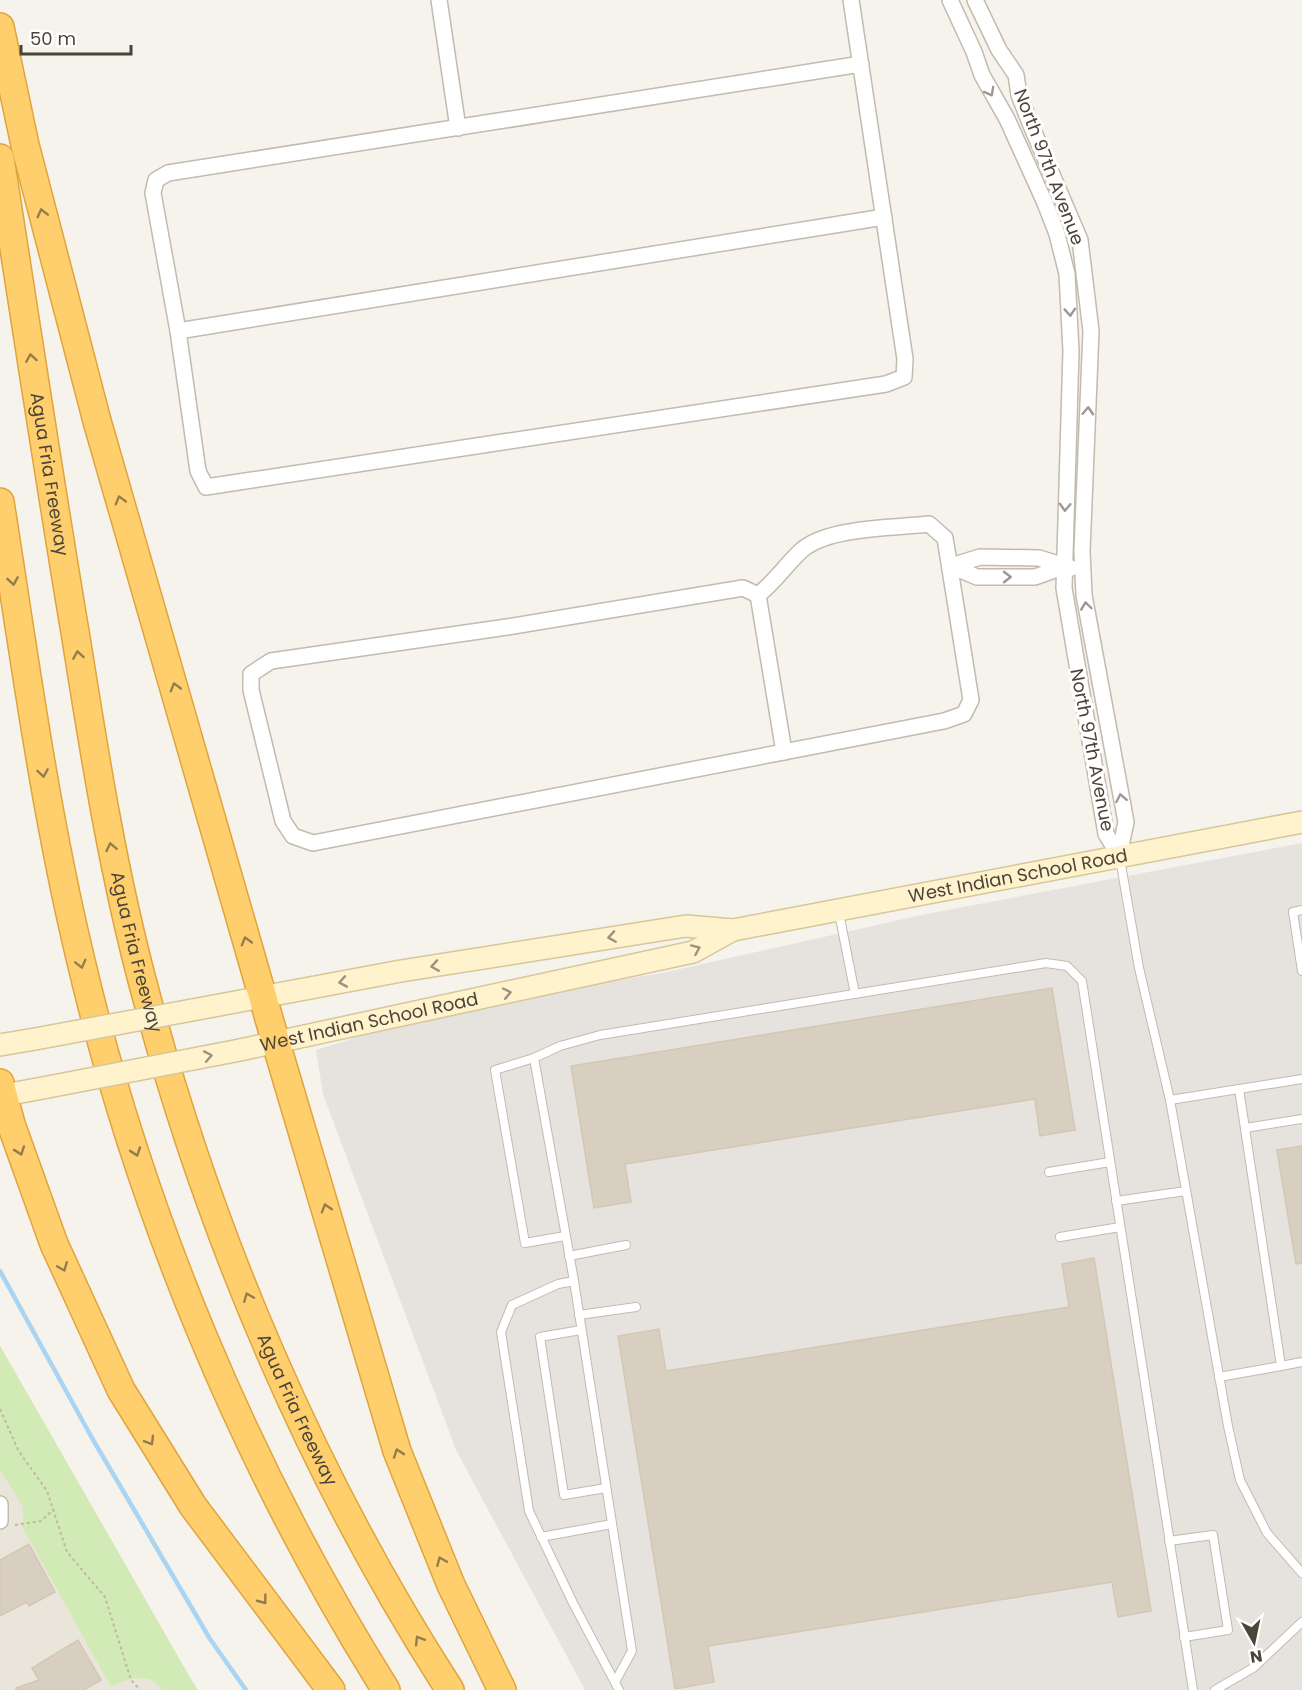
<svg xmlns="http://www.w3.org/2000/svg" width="1302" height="1690" font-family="Poppins,sans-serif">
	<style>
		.residential { fill: #eae5da }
		.industrial { fill: #e6e2dd }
		.green { fill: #d2eab5 }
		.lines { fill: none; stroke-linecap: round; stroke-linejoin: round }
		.stream { stroke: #a9d4f2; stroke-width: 4.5 }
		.building { fill: #d8cfc1; stroke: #d3c7b4; stroke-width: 1.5 }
		.lane-casing { stroke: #c2bbae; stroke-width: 10 }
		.street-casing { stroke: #c2bbae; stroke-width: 18 }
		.secondary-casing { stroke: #d6c79b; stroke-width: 24 }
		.highway-casing { stroke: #e0a43c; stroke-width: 30 }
		.path { stroke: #c4b79f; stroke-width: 2; stroke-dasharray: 3 3; stroke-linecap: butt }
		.lane { stroke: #fff; stroke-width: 8 }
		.street { stroke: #fff; stroke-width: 15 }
		.secondary { stroke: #fff3cd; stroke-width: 21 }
		.highway { stroke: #ffcf6e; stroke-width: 27 }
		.secondary-bridge-casing { stroke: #d6c79b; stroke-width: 24; stroke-linecap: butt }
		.secondary-bridge { stroke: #fff3cd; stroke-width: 21 }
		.oneway { stroke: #9c9892 }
		.oneway2 { stroke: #937c4e }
		.oneway3 { stroke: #9c937c }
		.labels { text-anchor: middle; stroke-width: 6; stroke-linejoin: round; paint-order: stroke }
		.street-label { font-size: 18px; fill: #4b4439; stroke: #fff }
	</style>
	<rect width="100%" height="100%" fill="#f6f3ec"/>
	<path class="residential" d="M0 1346 192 1681 198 1690H0Z"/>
	<path class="industrial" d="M1302 843V1690H585L456 1450 323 1094 316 1050 406 1022 532 995 662 973 926 914Z"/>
	<path class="green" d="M0 1346 192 1681 198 1690H162C150 1671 127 1678 111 1687L23 1528V1507L0 1470Z"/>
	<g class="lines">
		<path class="stream" d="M0 1271 92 1438 210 1639 246 1690"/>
	</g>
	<g class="building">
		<path d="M1052 988 1075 1130 1040 1136 1035 1099 625 1164 631 1202 594 1208 571 1066Z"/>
		<path d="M1302 1146V1263L1296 1264 1277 1150Z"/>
		<path d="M1094 1258 1151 1611 1118 1617 1112 1582 708 1646 714 1682 675 1689 618 1336 659 1329 666 1371 1069 1307 1062 1264Z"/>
		<path d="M29 1544 55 1592 29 1606 27 1602 0 1616V1560Z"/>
		<path d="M78 1640 101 1680 84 1690H16V1688L39 1680 32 1668Z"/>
	</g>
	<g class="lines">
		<g class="lane-casing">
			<g id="lane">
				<path d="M1120 859 1139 968 1170 1100 1228 1426 1240 1480 1267 1533 1302 1573"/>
				<path d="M1302 910 1293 912 1302 971"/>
				<path d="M839 913 855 994"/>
				<path d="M534 1058 560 1046 600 1035 1046 963 1067 966 1082 981 1193 1690"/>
				<path d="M1170 1100 1302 1079"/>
				<path d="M1245 1128 1302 1119"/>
				<path d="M1049 1172 1110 1162"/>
				<path d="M1116 1201 1186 1191"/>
				<path d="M565 1236 525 1243 495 1070 534 1058 574 1281"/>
				<path d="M1060 1237 1120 1227"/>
				<path d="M569 1256 626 1245"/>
				<path d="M579 1315 636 1307"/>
				<path d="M581 1330 540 1337 564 1495 606 1488"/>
				<path d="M1281 1366 1302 1362"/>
				<path d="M1219 1377 1281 1366 1239 1089"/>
				<path d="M541 1537 612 1524"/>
				<path d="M1169 1541 1213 1535 1228 1630 1184 1637"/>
				<path d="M615 1682 632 1651 574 1281 558 1284 512 1305 501 1332 529 1511 573 1603 619 1690"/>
				<path d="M1215 1690 1253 1668 1302 1622"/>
			</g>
		</g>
		<g class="street-casing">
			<g id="street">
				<path d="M439 0 458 128"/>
				<path d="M851 0 905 359 904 377 886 384 206 487 198 471 178 331 153 193 156 180 168 173 861 64"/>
				<path d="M950 0 974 52 982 75 1007 119 1045 203 1057 234 1067 274 1071 351 1064 588 1106 834 1119 855"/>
				<path d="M975 0 999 50 1016 75 1019 95 1030 123 1080 240 1091 331 1082 551 1084 595 1126 822 1119 855"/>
				<path d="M178 331 884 217"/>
				<path d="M929 524 945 538 971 700 964 714 944 721 313 843 293 836 283 821 251 690V674L271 661 507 627 743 588 758 595C776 581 787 563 803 549 830 527 894 528 929 524Z"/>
				<path d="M951 566 980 557 1039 558 1071 568"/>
				<path d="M951 566 977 577H1035L1063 567"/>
				<path d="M758 595 784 752"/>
				<path d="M0 1504V1521"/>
			</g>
		</g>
		<g class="secondary-casing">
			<g id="secondary">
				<path id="s1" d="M214 1006 401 971 686 926 733 930 1302 822"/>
				<path d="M0 1045 35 1039"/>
				<path id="s2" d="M240 1050 693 952 733 930"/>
				<path d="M0 1096 48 1087"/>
			</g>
		</g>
		<g class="highway-casing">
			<g id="highway">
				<path d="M0 27 25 145 97 421 276 1043 397 1451 451 1585 502 1690"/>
				<path id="s3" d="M0 158C25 318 49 478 76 638 95 758 114 878 146 995 211 1239 313 1478 450 1690"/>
				<path d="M0 502C24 654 44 807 80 957 140 1214 246 1467 386 1690"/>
				<path d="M0 1083 11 1124 54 1244 121 1390 193 1506 331 1690"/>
			</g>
		</g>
		<g class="path">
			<path d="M0 1409 18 1450 47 1491 67 1552 105 1597 131 1680 140 1690"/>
			<path d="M15 1525 41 1521 54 1509"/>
		</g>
		<use href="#lane" class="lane"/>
		<use href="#street" class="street"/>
		<use href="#secondary" class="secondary"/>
		<use href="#highway" class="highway"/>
		<g class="secondary-bridge-casing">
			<g id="secondary-bridge">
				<path d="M35 1039 214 1006"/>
				<path d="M48 1087 240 1050"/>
			</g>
		</g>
		<use href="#secondary-bridge" class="secondary-bridge"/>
	</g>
	<defs><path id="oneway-chevron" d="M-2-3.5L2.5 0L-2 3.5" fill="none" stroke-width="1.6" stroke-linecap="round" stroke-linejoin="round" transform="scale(1.5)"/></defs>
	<g class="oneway">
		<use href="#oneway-chevron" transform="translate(990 92) rotate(61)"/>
		<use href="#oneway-chevron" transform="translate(1070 312) rotate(86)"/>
		<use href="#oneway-chevron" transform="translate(1088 411) rotate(-87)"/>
		<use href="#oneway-chevron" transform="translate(1065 507) rotate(92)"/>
		<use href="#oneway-chevron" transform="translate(1007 577)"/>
		<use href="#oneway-chevron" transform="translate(1086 606) rotate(-98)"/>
		<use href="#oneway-chevron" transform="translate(1121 798) rotate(-101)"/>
	</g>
	<g class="oneway2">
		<use href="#oneway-chevron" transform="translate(42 213) rotate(-104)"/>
		<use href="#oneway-chevron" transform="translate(31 358) rotate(-99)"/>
		<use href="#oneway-chevron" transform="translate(120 500) rotate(-106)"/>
		<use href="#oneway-chevron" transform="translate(13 581) rotate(81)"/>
		<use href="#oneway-chevron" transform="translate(78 655) rotate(-99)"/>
		<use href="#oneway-chevron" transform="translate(175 687) rotate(-106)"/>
		<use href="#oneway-chevron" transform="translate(43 773) rotate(81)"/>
		<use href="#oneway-chevron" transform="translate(111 847) rotate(-102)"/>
		<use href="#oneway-chevron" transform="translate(246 941) rotate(-106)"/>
		<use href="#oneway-chevron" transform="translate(81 964) rotate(76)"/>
		<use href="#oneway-chevron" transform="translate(20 1151) rotate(71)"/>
		<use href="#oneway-chevron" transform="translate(136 1152) rotate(71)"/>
		<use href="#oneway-chevron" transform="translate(326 1208) rotate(-107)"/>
		<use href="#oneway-chevron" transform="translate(63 1267) rotate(68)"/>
		<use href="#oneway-chevron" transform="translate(248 1297) rotate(-112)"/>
		<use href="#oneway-chevron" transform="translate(150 1441) rotate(59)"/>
		<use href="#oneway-chevron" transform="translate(398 1453) rotate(-109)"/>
		<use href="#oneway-chevron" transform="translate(441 1561) rotate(-113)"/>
		<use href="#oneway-chevron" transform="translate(263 1600) rotate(53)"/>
		<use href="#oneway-chevron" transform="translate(419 1640) rotate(-121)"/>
	</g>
	<g class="oneway3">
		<use href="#oneway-chevron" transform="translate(612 937) rotate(171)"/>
		<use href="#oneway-chevron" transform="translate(696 949) rotate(-24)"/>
		<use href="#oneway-chevron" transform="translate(435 966) rotate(171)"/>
		<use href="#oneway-chevron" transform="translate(343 982) rotate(170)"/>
		<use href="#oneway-chevron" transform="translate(507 993) rotate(-12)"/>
		<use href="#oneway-chevron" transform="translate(208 1056) rotate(-11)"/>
	</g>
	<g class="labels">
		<g class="street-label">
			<text transform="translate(1049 167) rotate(69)" y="6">North 97th Avenue</text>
			<text dy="6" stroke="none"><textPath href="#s3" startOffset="320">Agua Fria Freeway</textPath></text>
			<text transform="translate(1092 750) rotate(79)" y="6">North 97th Avenue</text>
			<text dy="6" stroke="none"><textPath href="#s1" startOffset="816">West Indian School Road</textPath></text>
			<text dy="6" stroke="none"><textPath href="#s3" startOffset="806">Agua Fria Freeway</textPath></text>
			<text dy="6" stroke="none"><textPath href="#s2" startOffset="132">West Indian School Road</textPath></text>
			<text dy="6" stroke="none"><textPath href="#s3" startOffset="1292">Agua Fria Freeway</textPath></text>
		</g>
	</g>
	<g transform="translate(1254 1642) rotate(171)" stroke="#ffffff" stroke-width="4.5" paint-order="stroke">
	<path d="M0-4.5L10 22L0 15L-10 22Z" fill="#4b4439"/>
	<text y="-9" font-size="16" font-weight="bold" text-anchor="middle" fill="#4b4439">N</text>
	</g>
	<path d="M21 45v9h110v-9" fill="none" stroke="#4b4439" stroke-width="3"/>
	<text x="30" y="45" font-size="18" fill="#4b4439" stroke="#ffffff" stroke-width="4.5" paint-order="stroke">50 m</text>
</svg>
